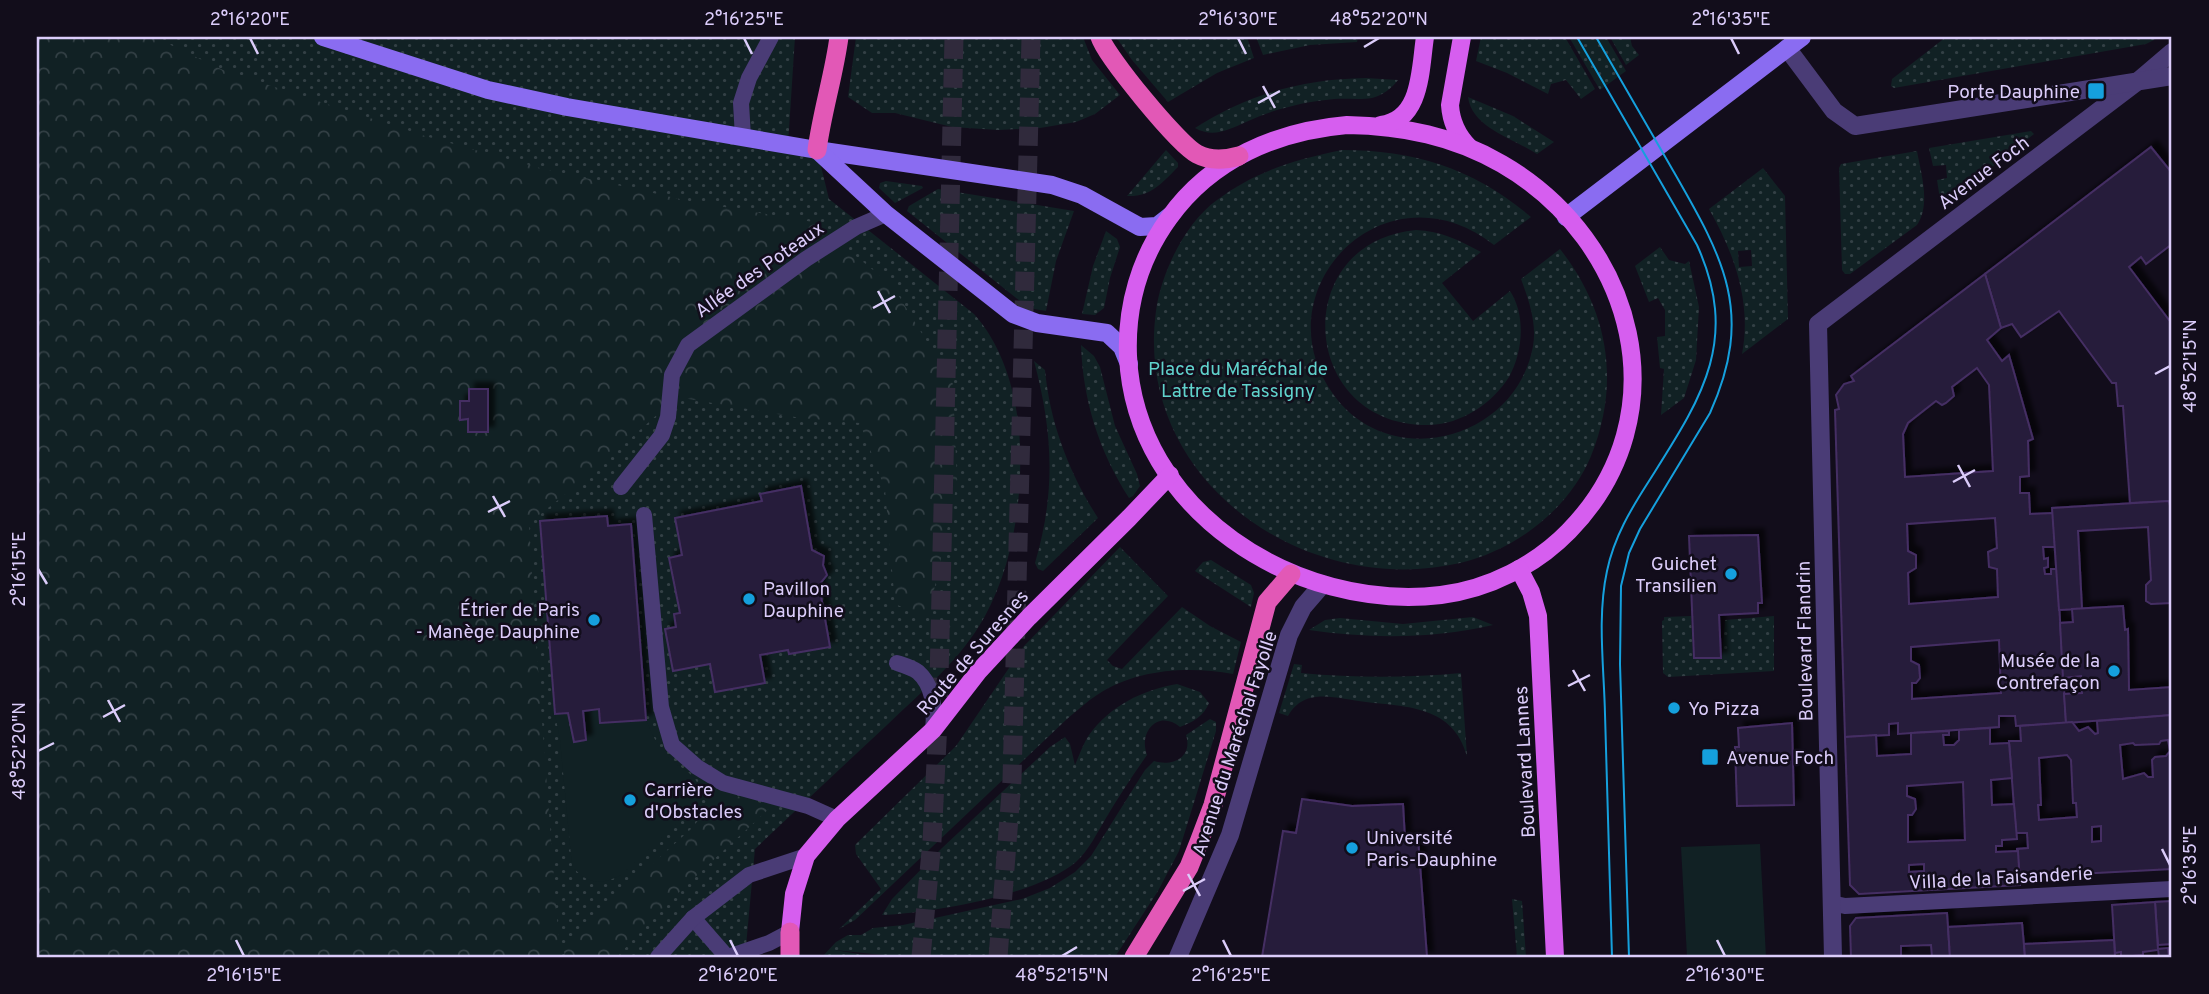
<svg xmlns="http://www.w3.org/2000/svg" width="2209" height="994" font-family="Overpass,sans-serif">
	<style>
		.grass { fill: url(#grass-dots); fill-rule: evenodd }
		.forest { fill: url(#forest-crowns) }
		.pitch { fill: #112124 }
		.building { fill: #281b3a; stroke: #442f64; stroke-width: 2; fill-rule: evenodd; filter: url(#shadow) }
		.lines { fill: none; stroke-linecap: round; stroke-linejoin: round }
		.trunk-tunnel { stroke: #302a3c; stroke-width: 19; stroke-dasharray: 19 10; stroke-linecap: butt }
		.service { stroke: #4a3c76; stroke-width: 16 }
		.minor { stroke: #4a3c76; stroke-width: 18 }
		.tertiary { stroke: #4a3c76; stroke-width: 18 }
		.secondary { stroke: #8a6cf1; stroke-width: 18 }
		.primary { stroke: #d65eef; stroke-width: 18 }
		.trunk { stroke: #e258b6; stroke-width: 19 }
		.tram { stroke: #15a0dd; stroke-width: 2 }
		.ticks { fill: none; stroke: #dbccfa; stroke-width: 2.5 }
		.poi-dot { fill: #15a0dd; stroke: #120d1b; stroke-width: 2.5 }
		.labels { text-anchor: middle; stroke-width: 5; stroke-linejoin: round; paint-order: stroke }
		.poi-label { font-size: 19px; fill: #dbccfa; stroke: #120d1b; text-anchor: start }
		.street-label { font-size: 19px; fill: #dbccfa; stroke: #120d1b }
		.park-label { font-size: 19px; fill: #60d2cc; stroke: #120d1b }
		.neatline { fill: none; stroke: #dbccfa; stroke-width: 2.5 }
		.ticks-label { font-size: 18px; text-anchor: middle; fill: #dbccfa }
	</style>
	<defs>
		<pattern id="grass-dots" width="8" height="8" patternUnits="userSpaceOnUse" patternTransform="scale(1.75)"><rect width="8" height="8" fill="#112124"/><path d="M2 2h.1M6 6h.1" fill="none" stroke="#334045" stroke-width="1.8" stroke-linecap="round"/></pattern>
		<pattern id="forest-crowns" width="20" height="18" patternUnits="userSpaceOnUse" patternTransform="scale(1.75)"><rect width="20" height="18" fill="#112124"/><path d="M2 6a3 3 0 1 1 6 0M12 15a3 3 0 1 1 6 0" fill="none" stroke="#334045"/></pattern>
		<filter id="shadow"><feDropShadow dx="6" dy="-6" stdDeviation="2" flood-color="#0009"/></filter>
	</defs>
	<rect width="100%" height="100%" fill="#120d1b"/>
	<g class="grass">
		<path d="M37 37H795L788 145 817 150 829 199 974 314C1005 348 1019 402 1020 447 1022 503 1012 567 985 616 961 660 921 692 886 726 842 767 798 808 755 849L745 957H37Z"/>
		<path d="M856 37H1083L1092 60 1120 95 1095 114 1076 122 1040 128 998 130 952 127 895 113H872L848 97Z"/>
		<path d="M1116 37H1247L1254 58 1217 73 1168 102 1132 60Z"/>
		<path d="M1256 37H1358L1357 42 1310 45 1263 55Z"/>
		<path d="M1481 37H1565L1595 89 1581 99 1566 80 1551 84 1548 94 1507 73 1476 61Z"/>
		<path d="M1569 37H1606L1626 71 1600 90Z"/>
		<path d="M1610 37H1630L1632 46 1639 55 1626 65Z"/>
		<path d="M1946 37H2160L2146 44 1894 88 1891 86 1892 79Z"/>
		<path d="M1366 78 1398 80C1391 89 1383 95 1372 98 1360 100 1346 98 1334 99 1303 102 1274 109 1246 122 1228 130 1213 138 1195 128 1248 94 1303 79 1366 78Z"/>
		<path d="M1468 97 1513 116 1554 142 1537 154C1513 138 1472 128 1468 97Z"/>
		<path d="M2031 131 2034 134 1959 193 1946 199H1940L1937 180 1947 178 1946 165 1933 166 1929 148Z"/>
		<path d="M1166 150 1178 163V167C1162 183 1151 197 1127 196Z"/>
		<path d="M1342 150C1415 150 1475 169 1531 217L1494 245C1385 160 1259 290 1333 394 1389 473 1516 441 1533 346 1537 323 1529 301 1521 279L1560 249C1608 310 1621 382 1591 456 1569 509 1516 550 1460 563 1305 599 1133 480 1156 311 1161 273 1185 223 1217 200 1256 171 1294 160 1342 150Z"/>
		<path d="M1917 151C1921 174 1931 204 1917 225L1850 274H1845L1842 270 1839 168 1841 164Z"/>
		<path d="M1763 168 1785 196 1788 319 1742 354C1752 302 1734 253 1709 209ZM1751 250 1752 266 1739 267 1738 251Z"/>
		<path d="M886 181 922 186 923 188 895 203 879 188 880 183Z"/>
		<path d="M938 189 1074 211 1056 261 1046 311 1034 309 1020 301 907 211 909 206Z"/>
		<path d="M1416 230C1441 231 1459 240 1481 252L1442 283 1473 321 1510 291C1526 315 1523 352 1509 377 1492 404 1461 424 1430 425 1299 428 1287 242 1416 230Z"/>
		<path d="M1106 231 1117 239 1120 247 1110 278 1104 308 1095 315 1082 314 1093 266Z"/>
		<path d="M1660 247 1669 260 1685 264 1689 261 1699 307 1696 360 1684 398 1661 415 1664 369 1660 368 1657 337 1665 336V310L1658 298 1649 302 1635 266Z"/>
		<path d="M1081 345 1094 356 1100 367 1115 426 1137 474 1140 486 1133 496 1129 498C1099 451 1083 401 1081 345Z"/>
		<path d="M1034 361 1045 370C1050 423 1069 473 1098 518L1043 571 1038 569 1035 563C1056 492 1053 432 1034 361Z"/>
		<path d="M1120 547 1168 596 1107 660 1113 666 1122 669 1182 607 1210 626 1241 642 1233 674C1188 666 1136 669 1097 695 1086 702 1077 711 1067 719L855 920 839 929 881 889 856 854 855 845 956 746 1024 646Z"/>
		<path d="M1211 560 1251 585 1254 593 1251 607 1195 571 1203 562Z"/>
		<path d="M1691 616 1693 659H1722L1725 620 1774 616V671L1668 677 1663 673 1662 621 1664 620V617Z"/>
		<path d="M1473 617 1493 625C1432 639 1371 639 1309 630L1325 620 1340 618 1403 624Z"/>
		<path d="M1294 664 1302 665 1301 673C1355 678 1407 678 1461 673L1467 756C1453 706 1408 707 1366 702 1337 699 1305 686 1288 716L1279 713Z"/>
		<path d="M1177 684 1200 692 1209 703C1204 716 1193 722 1180 727 1159 709 1138 731 1147 755 1133 775 1119 796 1106 818 1097 833 1089 850 1076 862 1037 895 933 913 882 915L892 899 942 848 1050 747 1065 737 1070 744 1075 765C1079 756 1083 744 1089 735 1110 706 1142 690 1177 684Z"/>
		<path d="M1210 719 1216 722V731L1179 851 1158 891 1115 957H903L834 950 879 957H822L836 942 848 935H861L873 928 903 925 1022 899 1050 888 1075 872 1091 856 1145 770 1154 761C1173 767 1193 757 1186 735Z"/>
		<path d="M1512 899 1522 901 1526 957H1517Z"/>
	</g>
	<g class="forest">
		<path d="M37 37H154L223 70 425 136 540 168 689 201 813 222 892 285 953 384 957 484 928 618 895 604 885 489 860 423 801 418 677 397 586 478 529 523 535 629 560 957H37Z"/>
		<path d="M722 792 772 806C719 855 664 903 617 957H565L564 951 586 924 691 829Z"/>
	</g>
	<g class="pitch">
		<path d="M599 709 600 722 646 720C652 734 658 748 669 758 680 768 696 774 700 789L689 812 621 875C600 886 587 884 572 866L560 740 555 714 568 713 569 728 574 742 583 711Z"/>
		<path d="M1760 844 1766 957H1687L1681 847Z"/>
	</g>
	<g class="building">
		<path d="M2151 147 2172 173V228L2170 230 2172 233V244L2146 264 2141 257 2129 267 2172 324V501L2130 503 2123 406H2118L2116 383H2112L2059 311 2021 337 2012 324 2001 328 1985 274Z"/>
		<path d="M1985 274 2001 328 1987 340 2002 361 2009 355 2033 439 2028 441 2029 476 2020 477V493H2029L2030 514 2053 513 2055 547H2043L2044 559 2048 558V567L2044 568 2045 574H2051V569H2057L2066 723 2016 726 2015 716H1999V727L1898 734V723L1889 724V735L1845 737 1835 410 1839 409 1836 395 1844 384 1854 381 1851 376ZM1977 368 1989 385 1993 471 1905 477 1903 434 1908 423 1936 401 1942 405 1946 403 1954 396 1952 387ZM1995 518 1997 548 1988 552 1989 567 1997 569 1998 597 1909 604 1908 573 1916 568V555L1908 551 1907 524ZM1999 640 2001 693 1912 699V683H1916L1920 678 1919 665 1911 661V647Z"/>
		<path d="M469 389H488V432H468V419L460 420V401H469Z"/>
		<path d="M801 486 812 550 824 556 823 565 827 575 819 585 830 647 789 654 788 650 760 655 765 683 715 692 710 664 673 671 665 629 676 627 674 614 680 613 669 558 682 555 675 518 762 501 760 494Z"/>
		<path d="M2169 501 2172 515V603L2151 604 2146 601V585L2151 580 2148 527 2078 531 2082 609 2059 610 2052 508Z"/>
		<path d="M607 516 608 526 631 524 646 720 600 723 599 709 583 711 586 740 574 742 568 713 555 714 540 521Z"/>
		<path d="M1758 535 1762 603H1758V613L1719 615 1721 658H1694L1689 536Z"/>
		<path d="M2123 606 2125 630 2128 629 2129 690 2172 687V715L2066 723 2064 694 2082 693 2081 676 2063 678 2060 623 2073 622 2072 609Z"/>
		<path d="M2172 715V869L2020 877 2017 849 2028 848 2027 833H2016L2009 741H2021L2020 726 2072 722 2079 731 2088 727 2095 734 2098 733 2097 721ZM2168 740 2170 751 2166 756 2155 757 2152 760 2153 777H2148L2144 773 2123 779 2120 745 2133 743 2135 745 2159 744 2161 741ZM2067 755 2071 760 2073 803H2076L2077 817 2039 820 2038 805H2041L2039 758ZM2101 826V841L2092 842V827Z"/>
		<path d="M1792 723 1794 805 1737 806 1735 747H1739L1738 728Z"/>
		<path d="M1990 728V744L2009 743 2012 778 1991 780 1992 805 2014 804 2017 839 2002 840V846H1996V852L2018 851 2020 885 1859 894 1850 885 1845 737 1876 735 1877 756 1911 754V733L1949 731V735H1943L1944 745H1954L1959 740V730ZM1963 782 1965 840 1908 842V815H1912L1916 809 1915 799 1907 796V786ZM1924 864V871L1909 872V865Z"/>
		<path d="M1302 799 1352 806 1403 804 1405 839 1418 838 1427 957H1262L1283 831 1296 833Z"/>
		<path d="M2172 901V944L2158 945 2155 902Z"/>
		<path d="M2155 902 2158 950 2143 952V955L2121 957V952L2115 953 2112 905Z"/>
		<path d="M1947 913 1950 957H1932L1931 945 1901 946V957H1851L1850 926 1856 918Z"/>
		<path d="M2022 923 2025 957H1950L1948 927Z"/>
		<path d="M2114 940 2115 957H2025L2024 944Z"/>
		<path d="M2168 948 2169 957H2159L2158 949Z"/>
	</g>
	<g class="lines">
		<g class="trunk-tunnel">
			<path d="M921 957 932 841 938 722 954 37"/>
			<path d="M998 957 1012 780 1031 37"/>
		</g>
		<g class="service">
			<path d="M743 137 741 103 749 78 771 37"/>
			<path d="M621 487 662 435 668 417 672 375 688 345 806 259 856 227 886 214"/>
			<path d="M644 515 661 707 672 745 697 767 723 783 808 806 837 819"/>
			<path d="M897 663C903 665 913 668 918 672 934 686 935 711 933 730"/>
			<path d="M1831 903 1845 906 2172 889"/>
			<path d="M693 918 727 957"/>
			<path d="M658 957 693 918 749 875 806 856"/>
			<path d="M728 957 769 943 790 932"/>
		</g>
		<g class="minor">
			<path d="M1178 957 1230 835 1289 635 1303 607 1322 585"/>
			<path d="M1833 957 1818 324 2138 81 2172 52"/>
		</g>
		<path class="tertiary" d="M1787 48 1834 111 1855 126 2172 76"/>
		<g class="secondary">
			<path d="M323 37 488 90 567 107 817 150 1052 185 1082 195 1140 227 1157 226 1171 215"/>
			<path d="M817 150 886 214 1013 314 1037 323 1107 333 1122 347 1129 364"/>
			<path d="M1566 217 1802 37"/>
		</g>
		<g class="primary">
			<path d="M1462 37 1450 105C1451 121 1457 135 1469 147"/>
			<path d="M1347 125C1403 126 1454 136 1502 164 1635 241 1682 415 1569 531 1536 565 1489 589 1441 595 1296 612 1135 511 1128 356 1126 306 1140 258 1169 218 1211 159 1277 131 1347 125Z"/>
			<path d="M1381 125C1422 120 1420 69 1425 37"/>
			<path d="M1519 569 1531 592 1538 616 1555 957"/>
			<path d="M790 932 794 894 806 856 837 819 933 730 978 672 1029 617 1129 518 1170 475"/>
		</g>
		<g class="trunk">
			<path d="M1100 37C1106 56 1178 144 1197 154 1210 161 1225 160 1239 156"/>
			<path d="M817 150C822 112 834 75 839 37"/>
			<path d="M790 932V957"/>
			<path d="M1134 957 1189 867 1199 842 1213 805 1267 602 1291 574"/>
		</g>
		<g class="tram">
			<path d="M1577 37 1697 245C1741 342 1700 400 1649 481 1631 509 1614 537 1607 571 1597 617 1604 667 1605 714 1607 795 1609 876 1612 957"/>
			<path d="M1596 37C1621 80 1646 124 1671 167 1722 256 1756 311 1710 413L1640 529 1629 553 1621 586 1620 664 1629 957"/>
		</g>
	</g>
	<path class="ticks" d="M250 38 258 54M744 38 752 54M1238 38 1246 54M1731 38 1739 54M1364 47 1379 38M1263 86 1275 108M1258 103 1280 91M878 291 890 313M873 308 895 296M2155 374 2170 366M1958 465 1970 487M1953 482 1975 470M493 496 505 517M488 512 510 501M38 569 47 584M1573 670 1585 691M1568 686 1590 675M108 700 120 722M103 717 125 705M38 751 54 743M2162 849 2170 865M1188 874 1200 896M1183 891 1205 879M236 940 244 956M730 940 738 956M1223 940 1231 956M1717 940 1725 956M1062 956 1077 947"/>
	<g class="poi-dot">
		<rect x="2087" y="82" width="18" height="18" rx="3.5"/>
		<circle cx="1731" cy="574" r="7"/>
		<circle cx="749" cy="599" r="7"/>
		<circle cx="594" cy="620" r="7"/>
		<circle cx="2114" cy="671" r="7"/>
		<circle cx="1674" cy="708" r="7"/>
		<rect x="1701" y="748" width="18" height="18" rx="3.5"/>
		<circle cx="630" cy="800" r="7"/>
		<circle cx="1352" cy="848" r="7"/>
	</g>
	<g class="labels">
		<g class="poi-label">
			<text x="2080" y="98" text-anchor="end">Porte Dauphine</text>
			<text x="1717" y="570" text-anchor="end">Guichet<tspan x="1717" dy="22">Transilien</tspan></text>
			<text x="763" y="595">Pavillon<tspan x="763" dy="22">Dauphine</tspan></text>
			<text x="580" y="616" text-anchor="end">Étrier de Paris<tspan x="580" dy="22">- Manège Dauphine</tspan></text>
			<text x="2100" y="667" text-anchor="end">Musée de la<tspan x="2100" dy="22">Contrefaçon</tspan></text>
			<text x="1688" y="715">Yo Pizza</text>
			<text x="1726" y="764">Avenue Foch</text>
			<text x="644" y="796">Carrière<tspan x="644" dy="22">d'Obstacles</tspan></text>
			<text x="1366" y="844">Université<tspan x="1366" dy="22">Paris-Dauphine</tspan></text>
		</g>
		<g class="street-label">
			<text transform="translate(1983 172) rotate(-37)" y="7">Avenue Foch</text>
			<text transform="translate(759 269) rotate(-35)" y="7">Allée des Poteaux</text>
			<text transform="translate(1804 641) rotate(-91)" y="7">Boulevard Flandrin</text>
			<text transform="translate(972 652) rotate(-49)" y="7">Route de Suresnes</text>
			<text transform="translate(1234 743) rotate(-72)" y="7">Avenue du Maréchal Fayolle</text>
			<text transform="translate(1524 762) rotate(-93)" y="7">Boulevard Lannes</text>
			<text transform="translate(2001 877) rotate(-3)" y="7">Villa de la Faisanderie</text>
		</g>
		<g class="park-label">
			<text x="1238" y="375">Place du Maréchal de<tspan x="1238" dy="22">Lattre de Tassigny</tspan></text>
		</g>
	</g>
	<rect width="2209" height="994" fill="none" stroke="#120d1b" stroke-width="77"/>
	<rect x="38" y="38" width="2132" height="918" class="neatline"/>
	<g class="ticks-label">
		<text x="250" y="25">2°16'20"E</text>
		<text x="744" y="25">2°16'25"E</text>
		<text x="1238" y="25">2°16'30"E</text>
		<text x="1379" y="25">48°52'20"N</text>
		<text x="1731" y="25">2°16'35"E</text>
		<text transform="translate(2190 366) rotate(-90)" y="6">48°52'15"N</text>
		<text transform="translate(19 569) rotate(-90)" y="6">2°16'15"E</text>
		<text transform="translate(19 751) rotate(-90)" y="6">48°52'20"N</text>
		<text transform="translate(2190 865) rotate(-90)" y="6">2°16'35"E</text>
		<text x="244" y="981">2°16'15"E</text>
		<text x="738" y="981">2°16'20"E</text>
		<text x="1062" y="981">48°52'15"N</text>
		<text x="1231" y="981">2°16'25"E</text>
		<text x="1725" y="981">2°16'30"E</text>
	</g>
</svg>
